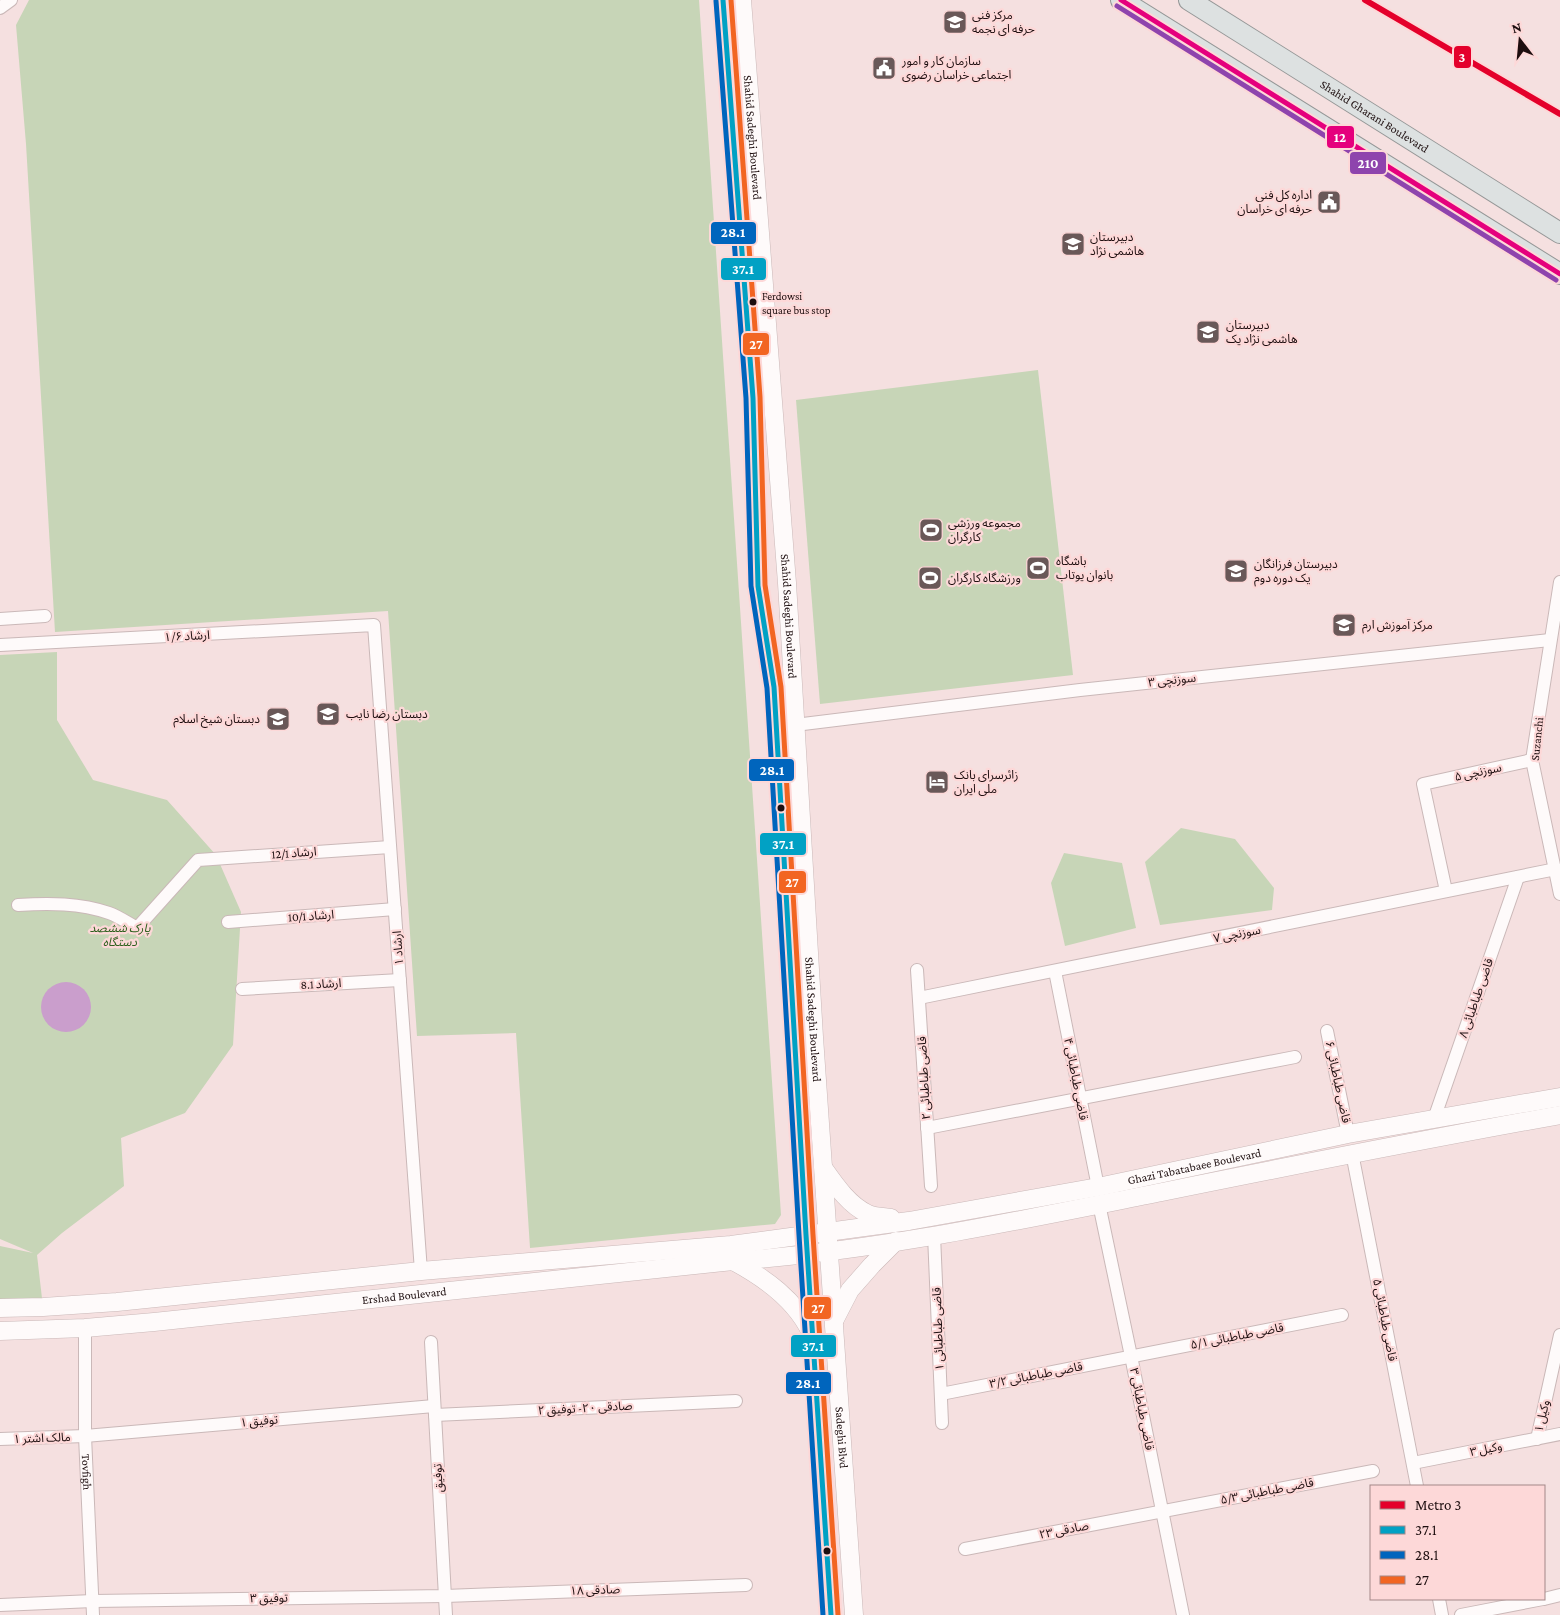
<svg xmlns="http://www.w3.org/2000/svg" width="1560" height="1615" font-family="'Crimson Pro','Noto Sans Arabic',serif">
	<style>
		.green { fill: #c7d5b7 }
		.water { fill: #ca9ecc }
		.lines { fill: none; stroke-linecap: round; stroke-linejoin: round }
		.minor-casing { stroke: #cab8b8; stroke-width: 14 }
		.secondary-casing { stroke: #cab8b8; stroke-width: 19 }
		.primary-casing { stroke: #959797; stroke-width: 22 }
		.minor { stroke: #fefafa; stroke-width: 12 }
		.secondary { stroke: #fefafa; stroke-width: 18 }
		.primary { stroke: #dde1e1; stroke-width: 20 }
		.bus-1-casing { stroke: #fdd8d8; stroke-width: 9 }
		.bus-2-casing { stroke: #fdd8d8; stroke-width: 9 }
		.bus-3-casing { stroke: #fdd8d8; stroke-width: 9 }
		.bus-4-casing { stroke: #fdd8d8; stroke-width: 9 }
		.bus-5-casing { stroke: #fdd8d8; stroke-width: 9 }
		.bus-1 { stroke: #01a1c4; stroke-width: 5 }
		.bus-2 { stroke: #0065bd; stroke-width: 5 }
		.bus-3 { stroke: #f26522; stroke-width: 5 }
		.bus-4 { stroke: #e5007d; stroke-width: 5 }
		.bus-5 { stroke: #8e44ad; stroke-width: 5 }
		.metro-1-casing { stroke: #fdd8d8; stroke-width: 10 }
		.metro-1 { stroke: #e4002b; stroke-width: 6 }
		.bus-dot { fill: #1d0e0f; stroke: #fdd8d8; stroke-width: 2 }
		.labels { text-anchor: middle; stroke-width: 4.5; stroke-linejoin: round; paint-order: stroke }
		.bus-label { font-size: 11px; fill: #1d0e0f; stroke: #fdd8d8; text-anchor: start }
		.poi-label { font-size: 12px; fill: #1d0e0f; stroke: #fdd8d8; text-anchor: start }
		.street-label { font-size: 12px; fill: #1d0e0f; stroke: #fdd8d8 }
		.park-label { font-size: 12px; font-style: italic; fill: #2d601d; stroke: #fdd8d8 }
		.line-badge { stroke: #fdd8d8; stroke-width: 2 }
		.badge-label { font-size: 14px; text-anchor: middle; font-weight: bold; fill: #fff }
	</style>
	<rect width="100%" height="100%" fill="#f5e0e0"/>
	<g class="green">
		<path d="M29 0H699L781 1215 775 1224 530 1248 516 1033 417 1036 388 611 55 632 26 144 16 25Z"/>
		<path d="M1038 370 1073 675 820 704 796 400Z"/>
		<path d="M57 652V720L93 780 167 800 216 855 241 912 233 1045 185 1113 121 1138 124 1186 62 1233 37 1255 43 1307 0 1309V1246L33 1253 0 1239V655Z"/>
		<path d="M1181 828 1235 839 1274 888 1272 910 1160 925 1145 862Z"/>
		<path d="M1064 853 1122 863 1136 928 1065 946 1051 883Z"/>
	</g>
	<circle class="water" cx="66" cy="1007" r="25"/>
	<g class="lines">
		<g class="minor-casing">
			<g id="minor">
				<path d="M0 8 11 0"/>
				<path d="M1560 582 1532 760 1560 894"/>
				<path d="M0 619 45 616"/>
				<path d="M0 645 374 625 421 1271"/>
				<path d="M795 725 1080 690 1550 640"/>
				<path d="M1446 891 1423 784 1532 760"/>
				<path d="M18 905C49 903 80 903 109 913 118 916 128 923 137 928L198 860 390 847"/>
				<path d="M228 922 395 909"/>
				<path d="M917 970 931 1186"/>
				<path d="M1055 971 1098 1187"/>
				<path d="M242 989 400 980"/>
				<path d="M919 998 1556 869"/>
				<path d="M1327 1031 1348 1134"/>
				<path d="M1434 1119 1518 877"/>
				<path d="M927 1128 1295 1057"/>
				<path d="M1352 1153 1417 1486"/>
				<path d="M1099 1204 1131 1356 1183 1615"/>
				<path d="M934 1235 942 1423"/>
				<path id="s1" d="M85 1328V1436L93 1615"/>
				<path d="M431 1342 446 1615"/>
				<path d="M941 1394 1342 1315"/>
				<path d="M435 1415 736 1401"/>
				<path d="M0 1439 85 1436 434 1406"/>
				<path d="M1537 1439 1560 1335"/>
				<path d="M1413 1463 1560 1434"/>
				<path d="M965 1549 1373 1471"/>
				<path d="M1439 1599 1442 1615"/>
				<path d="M1544 1599 1560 1595"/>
				<path d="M0 1605 93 1601 445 1596 746 1585"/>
				<path d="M1461 1615 1543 1599"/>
			</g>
		</g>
		<g class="secondary-casing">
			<g id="secondary">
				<path d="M723 0 753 398 758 586 774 687 780 808 806 1235 831 1615"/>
				<path id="s2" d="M742 0 787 583 814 1037 854 1615"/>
				<path d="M824 1169C836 1186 849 1205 868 1214 875 1217 884 1217 891 1218"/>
				<path d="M733 1261C765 1278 796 1300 811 1333"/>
				<path id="s3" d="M0 1308 43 1307 117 1302 421 1271 731 1245 909 1221 1098 1187 1348 1134 1560 1097"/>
				<path d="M834 1321 850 1290 872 1265 896 1241"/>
				<path id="s4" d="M0 1331 85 1328 154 1322 733 1261C878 1251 1021 1220 1162 1192 1295 1165 1427 1139 1560 1115"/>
			</g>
		</g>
		<g class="primary-casing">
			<g id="primary">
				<path d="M1121 0 1560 274"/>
				<path id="s5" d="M1189 0 1560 233"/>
			</g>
		</g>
		<use href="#minor" class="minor"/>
		<use href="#secondary" class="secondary"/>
		<use href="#primary" class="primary"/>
		<g class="bus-1-casing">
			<path id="bus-1" d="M723 0 753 398 758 586 774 687 806 1235 831 1615"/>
		</g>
		<g class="bus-2-casing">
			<path id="bus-2" d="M716 1 746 398 751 586 767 688 799 1235 823 1615"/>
		</g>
		<g class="bus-3-casing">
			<path id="bus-3" d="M731 0 760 397 765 585 781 687 813 1235 838 1615"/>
		</g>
		<g class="bus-4-casing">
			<path id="bus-4" d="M1121 0 1560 274"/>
		</g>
		<g class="bus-5-casing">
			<path id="bus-5" d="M1117 6 1556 280"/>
		</g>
		<use href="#bus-1" class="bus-1"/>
		<use href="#bus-2" class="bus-2"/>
		<use href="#bus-3" class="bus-3"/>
		<use href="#bus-4" class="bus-4"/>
		<use href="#bus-5" class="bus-5"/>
		<g class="metro-1-casing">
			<path id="metro-1" d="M1365 0 1560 114"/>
		</g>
		<use href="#metro-1" class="metro-1"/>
	</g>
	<defs>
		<g id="school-square" transform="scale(1.25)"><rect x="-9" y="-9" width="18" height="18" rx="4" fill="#695858" stroke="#fdd8d8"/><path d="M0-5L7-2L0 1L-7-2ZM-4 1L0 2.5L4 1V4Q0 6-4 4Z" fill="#fff"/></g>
		<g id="civic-square" transform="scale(1.25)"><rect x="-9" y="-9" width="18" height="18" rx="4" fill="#695858" stroke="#fdd8d8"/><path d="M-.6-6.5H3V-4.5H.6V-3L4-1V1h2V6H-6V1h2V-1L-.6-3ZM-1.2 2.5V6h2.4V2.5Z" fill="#fff"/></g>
		<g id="stadium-square" transform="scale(1.25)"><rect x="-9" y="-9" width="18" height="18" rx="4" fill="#695858" stroke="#fdd8d8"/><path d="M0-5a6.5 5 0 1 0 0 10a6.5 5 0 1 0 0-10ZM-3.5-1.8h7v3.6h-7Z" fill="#fff"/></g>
		<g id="hotel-square" transform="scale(1.25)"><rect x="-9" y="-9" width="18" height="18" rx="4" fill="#695858" stroke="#fdd8d8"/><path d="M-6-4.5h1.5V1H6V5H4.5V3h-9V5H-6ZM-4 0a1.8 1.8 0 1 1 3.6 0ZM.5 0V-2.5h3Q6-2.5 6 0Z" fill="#fff"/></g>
	</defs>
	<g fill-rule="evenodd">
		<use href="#school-square" x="955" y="22"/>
		<use href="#civic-square" x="884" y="68"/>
		<use href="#civic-square" x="1329" y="202"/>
		<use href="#school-square" x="1073" y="244"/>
		<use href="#school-square" x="1208" y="332"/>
		<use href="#stadium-square" x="931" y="530"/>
		<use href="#stadium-square" x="1038" y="568"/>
		<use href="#school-square" x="1236" y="571"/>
		<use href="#stadium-square" x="930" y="578"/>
		<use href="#school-square" x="1344" y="625"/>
		<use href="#school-square" x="328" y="714"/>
		<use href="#school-square" x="278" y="719"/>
		<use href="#hotel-square" x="937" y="782"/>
	</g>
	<g class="bus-dot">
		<circle cx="753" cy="302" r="4.5"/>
		<circle cx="781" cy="808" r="4.5"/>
		<circle cx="827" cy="1551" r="4.5"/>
	</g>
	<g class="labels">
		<g class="bus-label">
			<text x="762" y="300">Ferdowsi<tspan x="762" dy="14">square bus stop</tspan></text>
		</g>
		<g class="poi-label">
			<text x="972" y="19">مرکز فنی<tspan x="972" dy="14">حرفه ای نجمه</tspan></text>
			<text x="902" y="65">سازمان کار و امور<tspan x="902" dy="14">اجتماعی خراسان رضوی</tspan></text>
			<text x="1312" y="199" text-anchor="end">اداره کل فنی<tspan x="1312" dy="14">حرفه ای خراسان</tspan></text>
			<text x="1090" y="241">دبیرستان<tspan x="1090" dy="14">هاشمی نژاد</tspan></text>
			<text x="1226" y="329">دبیرستان<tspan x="1226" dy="14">هاشمی نژاد یک</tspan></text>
			<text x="948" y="527">مجموعه ورزشی<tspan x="948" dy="14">کارگران</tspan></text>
			<text x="1056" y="565">باشگاه<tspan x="1056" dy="14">بانوان یوتاب</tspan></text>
			<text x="1254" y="568">دبیرستان فرزانگان<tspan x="1254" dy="14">یک دوره دوم</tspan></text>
			<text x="948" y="582">ورزشگاه کارگران</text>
			<text x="1362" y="629">مرکز آموزش ارم</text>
			<text x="346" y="718">دبستان رضا نایب</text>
			<text x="260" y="723" text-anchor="end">دبستان شیخ اسلام</text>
			<text x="954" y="779">زائرسرای بانک<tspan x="954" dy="14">ملی ایران</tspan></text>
		</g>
		<g class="street-label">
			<text dy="4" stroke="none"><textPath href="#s5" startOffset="219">Shahid Gharani Boulevard</textPath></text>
			<text dy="4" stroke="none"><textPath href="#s2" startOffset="138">Shahid Sadeghi Boulevard</textPath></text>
			<text dy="4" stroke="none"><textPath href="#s2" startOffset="618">Shahid Sadeghi Boulevard</textPath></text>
			<text transform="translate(187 636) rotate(-3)" y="4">ارشاد ۱/۶</text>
			<text transform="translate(1172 680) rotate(-6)" y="4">سوزنچی ۳</text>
			<text transform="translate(1537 739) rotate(-84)" y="4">Suzanchi</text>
			<text transform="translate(1478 772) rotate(-12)" y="4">سوزنچی ۵</text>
			<text transform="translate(294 853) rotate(-4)" y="4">ارشاد 12/1</text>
			<text transform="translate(311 916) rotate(-4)" y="4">ارشاد 10/1</text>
			<text transform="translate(1237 934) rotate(-11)" y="4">سوزنچی ۷</text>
			<text transform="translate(398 948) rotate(-94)" y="4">ارشاد ۱</text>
			<text transform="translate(321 984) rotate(-3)" y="4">ارشاد 8.1</text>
			<text transform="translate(1476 998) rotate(-71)" y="4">قاضی طباطبائی ۸</text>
			<text dy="4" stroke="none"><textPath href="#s2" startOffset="1022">Shahid Sadeghi Boulevard</textPath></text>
			<text transform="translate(924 1078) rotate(-93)" y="4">قاضی طباطبائی ۲</text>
			<text transform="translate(1076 1079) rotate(79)" y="4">قاضی طباطبائی ۴</text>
			<text transform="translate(1338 1082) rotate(78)" y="4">قاضی طباطبائی ۶</text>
			<text dy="4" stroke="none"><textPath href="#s3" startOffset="1204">Ghazi Tabatabaee Boulevard</textPath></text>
			<text dy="4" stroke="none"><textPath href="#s4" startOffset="406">Ershad Boulevard</textPath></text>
			<text transform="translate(1385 1320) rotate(79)" y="4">قاضی طباطبائی ۵</text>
			<text transform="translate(938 1329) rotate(-92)" y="4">قاضی طباطبائی ۱</text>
			<text transform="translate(1237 1336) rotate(-11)" y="4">قاضی طباطبائی ۵/۱</text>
			<text transform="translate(1036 1375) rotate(-11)" y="4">قاضی طباطبائی ۳/۲</text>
			<text transform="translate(585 1408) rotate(-3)" y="4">صادقی ۲۰- توفیق ۲</text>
			<text transform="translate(1142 1409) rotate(79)" y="4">قاضی طباطبائی ۳</text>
			<text transform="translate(1542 1416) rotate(-77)" y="4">وکيل ۱</text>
			<text transform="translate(259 1421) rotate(-5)" y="4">توفیق ۱</text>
			<text transform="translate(42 1438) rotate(-2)" y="4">مالک اشتر ۱</text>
			<text dy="4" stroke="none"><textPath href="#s2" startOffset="1441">Sadeghi Blvd</textPath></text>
			<text transform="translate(1486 1449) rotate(-11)" y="4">وکيل ۳</text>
			<text dy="4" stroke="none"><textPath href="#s1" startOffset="144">Tovfigh</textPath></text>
			<text transform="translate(438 1478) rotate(-93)" y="4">توفیق</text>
			<text transform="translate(1267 1491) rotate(-11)" y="4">قاضی طباطبائی ۵/۳</text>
			<text transform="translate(1064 1530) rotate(-11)" y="4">صادقی ۲۳</text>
			<text transform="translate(595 1590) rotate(-2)" y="4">صادقی ۱۸</text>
			<text transform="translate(269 1598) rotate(-1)" y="4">توفیق ۳</text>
		</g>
		<g class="park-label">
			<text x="120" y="932">پارک‌ ششصد<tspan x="120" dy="14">دستگاه</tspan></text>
		</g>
	</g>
	<g class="line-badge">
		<rect x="1453" y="45" width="19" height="24" rx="5" fill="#e4002b"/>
		<rect x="1326" y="125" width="29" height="24" rx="5" fill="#e5007d"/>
		<rect x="1349" y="151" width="38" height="24" rx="5" fill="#8e44ad"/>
		<rect x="710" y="221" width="47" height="24" rx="5" fill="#0065bd"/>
		<rect x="720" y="257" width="47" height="24" rx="5" fill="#01a1c4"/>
		<rect x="742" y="332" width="28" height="24" rx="5" fill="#f26522"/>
		<rect x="748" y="758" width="47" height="24" rx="5" fill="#0065bd"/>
		<rect x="759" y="832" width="48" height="24" rx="5" fill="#01a1c4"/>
		<rect x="778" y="870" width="29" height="24" rx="5" fill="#f26522"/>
		<rect x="803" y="1296" width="29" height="24" rx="5" fill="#f26522"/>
		<rect x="790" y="1334" width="47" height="24" rx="5" fill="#01a1c4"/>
		<rect x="785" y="1371" width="47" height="24" rx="5" fill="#0065bd"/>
	</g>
	<g class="badge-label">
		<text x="1462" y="62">3</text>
		<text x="1340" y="142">12</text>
		<text x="1368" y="168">210</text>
		<text x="733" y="237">28.1</text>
		<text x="743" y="274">37.1</text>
		<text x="756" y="349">27</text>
		<text x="772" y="775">28.1</text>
		<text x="783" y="849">37.1</text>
		<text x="792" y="887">27</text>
		<text x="818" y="1313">27</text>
		<text x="813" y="1351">37.1</text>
		<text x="808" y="1388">28.1</text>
	</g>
	<rect x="1370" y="1485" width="175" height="115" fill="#fdd8d8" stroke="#a38788"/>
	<rect x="1380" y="1501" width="25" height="8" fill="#e4002b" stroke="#a38788"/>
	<text x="1415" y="1510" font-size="15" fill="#1d0e0f">Metro 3</text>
	<rect x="1380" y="1526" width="25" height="8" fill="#01a1c4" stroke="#a38788"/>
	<text x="1415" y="1535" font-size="15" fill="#1d0e0f">37.1</text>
	<rect x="1380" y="1551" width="25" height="8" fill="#0065bd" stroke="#a38788"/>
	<text x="1415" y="1560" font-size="15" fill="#1d0e0f">28.1</text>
	<rect x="1380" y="1576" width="25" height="8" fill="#f26522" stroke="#a38788"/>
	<text x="1415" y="1585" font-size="15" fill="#1d0e0f">27</text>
	<g transform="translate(1520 40) rotate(344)" stroke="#fdd8d8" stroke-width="4" paint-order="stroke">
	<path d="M0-4L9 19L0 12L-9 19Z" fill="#1d0e0f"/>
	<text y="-8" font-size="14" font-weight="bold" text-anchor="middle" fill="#1d0e0f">N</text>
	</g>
</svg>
